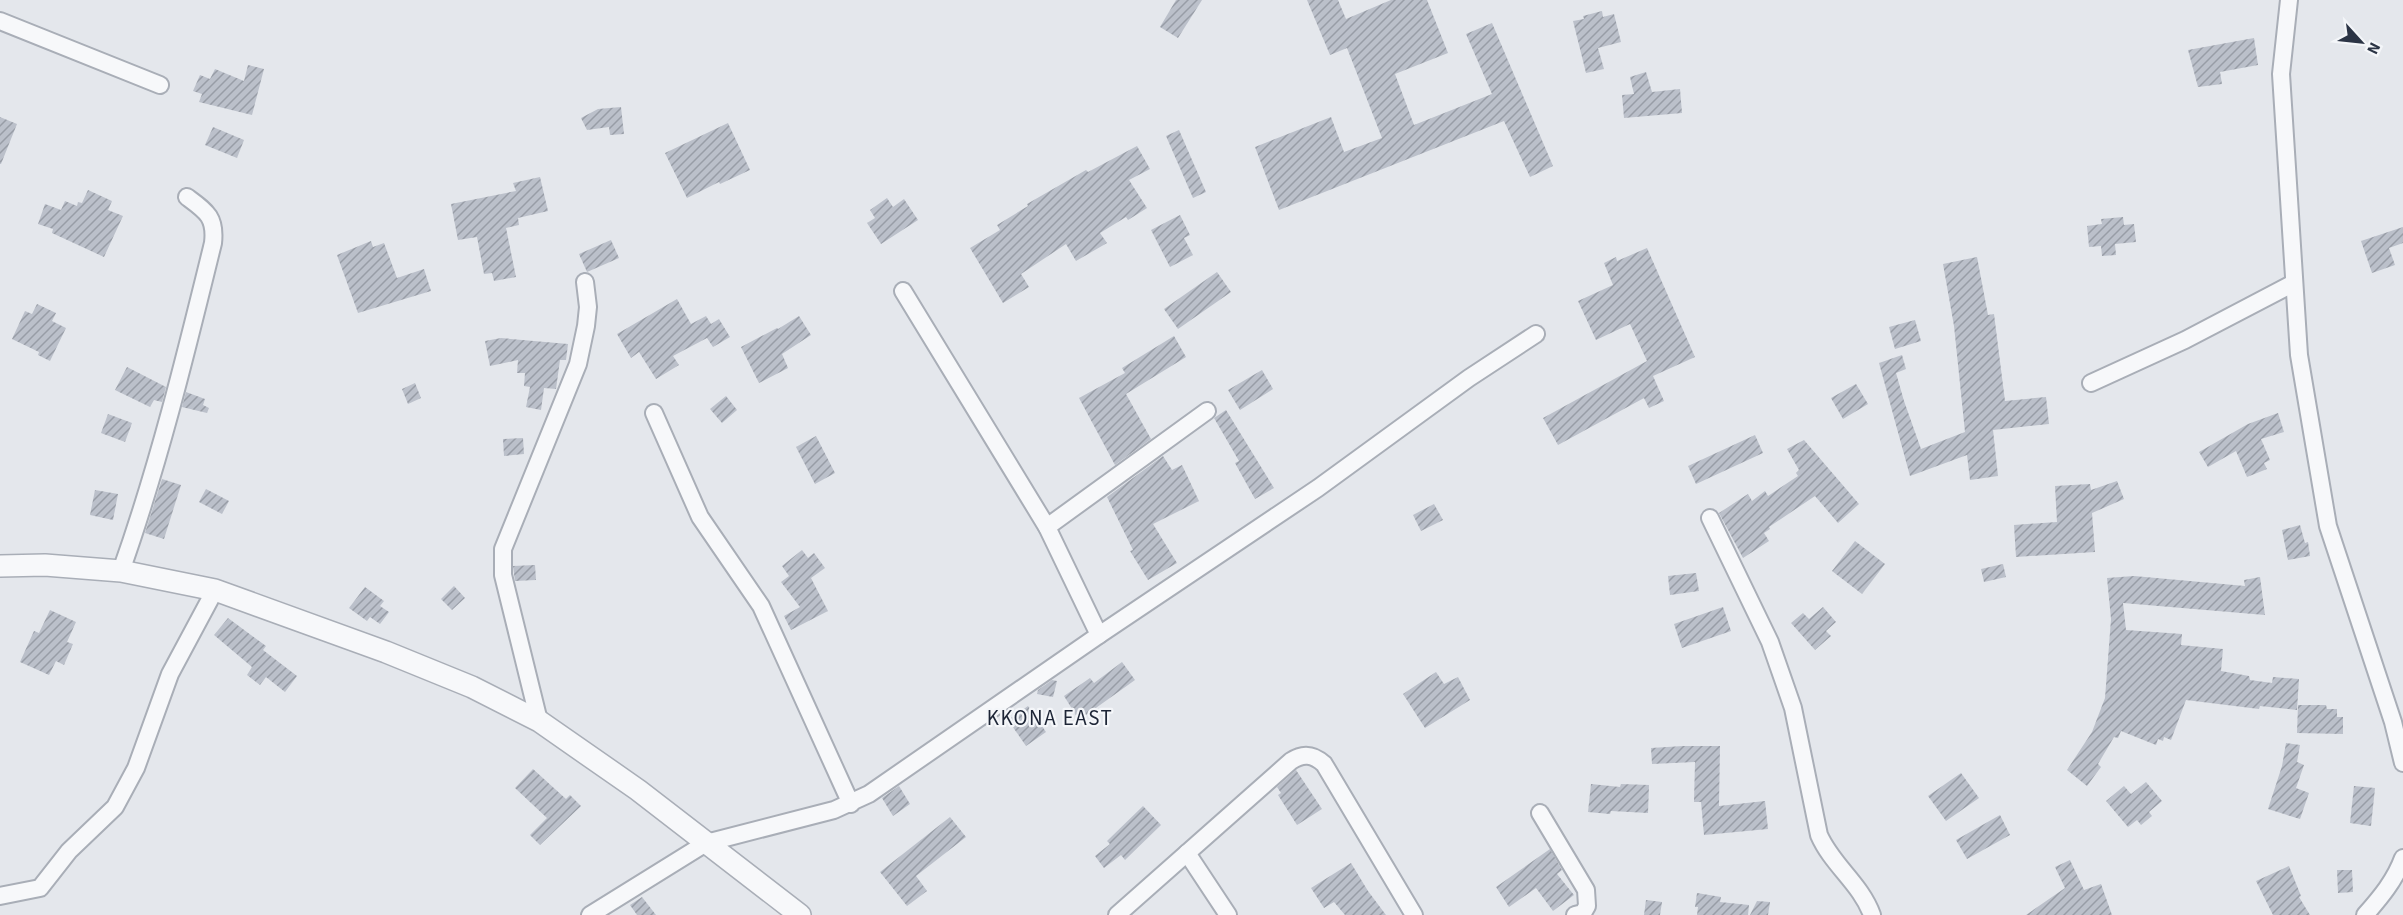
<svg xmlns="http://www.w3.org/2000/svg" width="2403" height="915" font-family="'Source Sans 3',sans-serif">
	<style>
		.building { fill: url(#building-hatch) }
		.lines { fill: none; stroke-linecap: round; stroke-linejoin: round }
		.minor-casing { stroke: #a9aeb7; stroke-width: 20 }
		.tertiary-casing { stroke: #a9aeb7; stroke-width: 24 }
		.minor { stroke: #f7f8fa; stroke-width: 16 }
		.tertiary { stroke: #f7f8fa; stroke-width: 21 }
		.labels { text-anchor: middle; stroke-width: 4.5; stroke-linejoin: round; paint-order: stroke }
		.quarter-label { font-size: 21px; letter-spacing: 1.5px; fill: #1d2536; stroke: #f4f6f9 }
	</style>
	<defs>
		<pattern id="building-hatch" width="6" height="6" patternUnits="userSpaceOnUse" patternTransform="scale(1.5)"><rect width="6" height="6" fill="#bbc0ca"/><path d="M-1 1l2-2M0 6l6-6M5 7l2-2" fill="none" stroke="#989da6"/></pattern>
	</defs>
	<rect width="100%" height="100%" fill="#e4e7ec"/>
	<g class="building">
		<path d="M1176 0H1202L1178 38 1160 27Z"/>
		<path d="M1307 0H1338L1346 19 1391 0H1427L1448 53 1395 74 1414 125 1492 94 1466 34 1492 23 1553 166 1530 177 1504 121 1279 210 1255 147 1331 117 1344 152 1382 138 1347 48 1330 55Z"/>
		<path d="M1602 11 1603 17 1614 14 1621 42 1598 48 1604 69 1586 73 1573 21 1584 19 1583 16Z"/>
		<path d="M2254 38 2258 65 2220 72 2222 84 2198 87 2188 50Z"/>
		<path d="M248 65 264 69 252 115 199 102 202 94 193 91 200 75 210 79 215 69 244 81Z"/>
		<path d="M1646 72 1652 92 1680 89 1682 113 1624 118 1622 95 1634 94 1630 77Z"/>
		<path d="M621 107 624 134 610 135 609 127 587 130 581 118 598 109Z"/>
		<path d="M0 117 17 124 1 164H0Z"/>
		<path d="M728 123 750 170 720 184 719 182 687 198 665 153Z"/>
		<path d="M213 127 244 140 237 158 205 145Z"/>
		<path d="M1179 130 1206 192 1193 198 1166 136Z"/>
		<path d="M1137 146 1150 169 1129 180 1147 208 1128 220 1126 217 1100 233 1107 243 1076 261 1066 244 1021 274 1029 287 1003 303 970 248 1000 230 997 225 1028 206 1027 204 1086 170 1088 172Z"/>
		<path d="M540 177 548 211 518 218 519 225 506 228 516 277 494 281 492 273 484 274 477 237 458 240 451 204 516 191 513 183Z"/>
		<path d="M88 190 112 201 108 210 123 216 104 257 52 233 53 229 38 224 45 204 61 210 65 201 77 206 78 202 82 203Z"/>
		<path d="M887 198 893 207 904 199 918 220 881 244 867 223 875 218 870 210Z"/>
		<path d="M1180 215 1190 235 1184 238 1193 255 1170 267 1151 230Z"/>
		<path d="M2123 217 2124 225 2134 224 2136 242 2115 244 2116 255 2102 256 2101 246 2089 247 2087 226 2102 224 2101 219Z"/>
		<path d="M2403 227V243L2389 248 2395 265 2372 273 2361 241Z"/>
		<path d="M611 240 619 258 587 272 579 254Z"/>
		<path d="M371 241 373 247 384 243 397 278 424 269 431 291 358 313 337 255Z"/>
		<path d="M1647 248 1695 357 1653 376 1664 401 1649 408 1644 398 1558 445 1543 418 1647 361 1630 324 1596 340 1578 301 1613 285 1604 263 1616 257 1617 261Z"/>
		<path d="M1977 257 1988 315 1994 314 2005 401 2046 397 2049 424 1993 430 1998 476 1970 480 1967 455 1910 476 1879 363 1902 355 1906 369 1896 373 1904 401 1921 449 1965 432 1954 326 1943 264Z"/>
		<path d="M1217 272 1231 292 1178 329 1164 309Z"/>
		<path d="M677 299 691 324 706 316 711 324 719 319 730 337 713 347 707 338 673 356 679 365 656 379 639 352 631 358 617 334Z"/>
		<path d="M37 304 56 313 52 321 66 328 50 361 38 355 39 352 12 339 25 311 32 314Z"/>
		<path d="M799 316 811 335 782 354 788 368 759 383 741 347 777 328 778 329Z"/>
		<path d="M1915 320 1921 341 1895 349 1889 327Z"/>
		<path d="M1174 336 1186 357 1126 394 1151 439 1115 465 1079 398 1125 373 1122 368Z"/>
		<path d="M501 338 568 344 566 360H560L556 389 544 388 541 410 526 407 530 387 524 386 525 373H517L518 360 490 366 485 341Z"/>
		<path d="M127 367 166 387 162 402 154 400 150 407 115 390Z"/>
		<path d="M1262 370 1273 389 1240 410 1228 390Z"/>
		<path d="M415 383 421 398 408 404 402 389Z"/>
		<path d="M1856 384 1868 404 1843 419 1831 398Z"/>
		<path d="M186 392 205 399 203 405 209 408 207 413 182 407Z"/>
		<path d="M726 396 737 410 722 423 710 409Z"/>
		<path d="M1226 410 1274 488 1255 499 1235 463 1239 461 1214 418Z"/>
		<path d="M2278 413 2284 432 2261 439 2270 460 2264 463 2267 469 2247 477 2236 451 2208 467 2199 452 2248 424Z"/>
		<path d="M108 414 132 423 125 442 101 433Z"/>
		<path d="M1755 435 1763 453 1696 484 1688 466Z"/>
		<path d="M816 436 835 473 815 484 796 447Z"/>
		<path d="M523 438 524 454 504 456 503 439Z"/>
		<path d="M1804 440 1859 504 1838 523 1815 496 1769 527 1770 529 1764 533 1769 541 1743 558 1719 513 1748 494 1752 501 1765 491 1768 496 1798 476 1796 473 1799 470 1787 449Z"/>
		<path d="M1163 456 1172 470 1182 465 1199 501 1153 524 1177 563 1148 580 1130 551 1133 550 1107 497Z"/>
		<path d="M162 479 181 485 164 539 145 533Z"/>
		<path d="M2117 481 2124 499 2092 513 2095 552 2016 557 2014 525 2057 522 2055 486 2090 484 2091 490Z"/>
		<path d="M206 489 229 501 222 514 199 502Z"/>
		<path d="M95 490 118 494 113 520 90 515Z"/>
		<path d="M1434 504 1443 520 1421 531 1413 515Z"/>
		<path d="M2300 525 2305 543 2308 542 2310 556 2288 560 2282 530Z"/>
		<path d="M1855 541 1885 564 1862 594 1832 571Z"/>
		<path d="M802 550 808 558 814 553 825 568 811 578 828 611 791 630 784 616 800 607 781 582 789 576 782 566Z"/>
		<path d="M2003 564 2006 577 1984 582 1981 569Z"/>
		<path d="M535 565 536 580 515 581 513 566Z"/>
		<path d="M1696 573 1699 591 1670 595 1668 576Z"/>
		<path d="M2134 576 2245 586 2244 580 2260 577 2265 615 2123 603 2126 630 2182 634 2181 645 2223 649 2221 671 2249 676 2250 680 2272 683 2273 677 2299 679 2297 710 2260 706 2259 709 2186 700 2171 740 2164 737 2163 741 2158 739 2156 745 2121 731 2118 738 2114 737 2098 764 2101 767 2087 786 2067 770 2092 732 2105 698 2111 619 2107 578Z"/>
		<path d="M454 586 465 598 452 610 441 599Z"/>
		<path d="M365 587 384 601 380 606 389 612 380 624 370 617 367 621 349 608Z"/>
		<path d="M1723 607 1731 631 1682 648 1674 624Z"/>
		<path d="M1823 607 1836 622 1826 631 1831 636 1815 650 1791 623 1803 613 1809 619Z"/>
		<path d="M50 610 76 622 67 642 73 644 64 665 56 661 49 675 20 662 34 631 39 633Z"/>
		<path d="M228 618 266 646 263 650 297 676 285 692 266 677 260 685 247 675 252 667 214 635Z"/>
		<path d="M1122 662 1135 680 1079 720 1064 696 1090 678 1094 683Z"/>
		<path d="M1436 672 1444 684 1458 677 1470 700 1425 728 1403 694Z"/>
		<path d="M1052 680 1057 681 1053 697 1037 694 1038 690Z"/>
		<path d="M2298 705H2326L2327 709H2337V717H2343V734L2297 733Z"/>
		<path d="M1028 706 1046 732 1026 746 1008 720Z"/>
		<path d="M2286 743 2300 745 2297 762 2304 765 2296 788 2309 793 2300 819 2268 809 2282 766Z"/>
		<path d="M1683 746H1720L1719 806 1765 801 1768 829 1704 835 1701 802H1694L1695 762 1652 764 1651 748Z"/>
		<path d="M533 769 566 799 570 795 581 806 540 845 530 835 547 818 515 788Z"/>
		<path d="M1296 770 1322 809 1297 825 1278 795 1281 793 1277 787Z"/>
		<path d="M1961 773 1979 798 1946 821 1928 796Z"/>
		<path d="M2146 782 2162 801 2149 812 2152 816 2141 825 2137 820 2128 827 2106 801 2124 786 2131 794Z"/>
		<path d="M1591 784 1620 787 1621 784 1649 785 1648 813 1611 811 1610 814 1588 812Z"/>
		<path d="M899 786 910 804 893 816 882 798Z"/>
		<path d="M2354 786 2375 788 2371 826 2350 823Z"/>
		<path d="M1143 806 1161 825 1125 860 1121 855 1104 868 1095 856 1110 844 1107 841Z"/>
		<path d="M2000 815 2010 835 1967 859 1956 840Z"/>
		<path d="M950 817 966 837 916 876 927 891 907 906 880 872Z"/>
		<path d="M1550 849 1562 870 1557 874 1574 895 1553 911 1536 888 1509 907 1496 887Z"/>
		<path d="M2070 860 2084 890 2101 884 2112 915H2026L2065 888 2055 867Z"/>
		<path d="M1351 863 1368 891 1386 915H1345L1334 902 1324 908 1311 888Z"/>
		<path d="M2289 866 2301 896 2299 897 2310 915H2273L2256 881Z"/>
		<path d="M2337 870H2352L2353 892 2338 893Z"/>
		<path d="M1697 893 1721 897 1720 902 1749 905 1748 915H1697L1698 907H1695Z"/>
		<path d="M642 897 656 915H637L630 905Z"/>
		<path d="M1646 900 1662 902 1660 915H1644Z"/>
		<path d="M1757 901 1770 902 1768 915H1750Z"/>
	</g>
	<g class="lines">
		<g class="minor-casing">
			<g id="minor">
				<path d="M2289 0 2281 74 2299 355 2328 526 2393 722 2403 763"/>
				<path d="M0 21 160 85"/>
				<path d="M903 291 1047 527 1099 635"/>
				<path d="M2091 383 2185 340 2294 283"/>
				<path d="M654 413 700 517 761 606 851 804"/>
				<path d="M1710 518 1770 642 1793 708 1819 835C1832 865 1861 884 1872 915"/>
				<path d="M1047 527 1207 411"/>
				<path d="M121 571C159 464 186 353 213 243 216 217 206 211 187 197"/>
				<path d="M539 721 503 575V549L578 364 586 326 588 307 585 282"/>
				<path d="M1540 813 1586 890 1587 906 1583 913 1575 915"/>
				<path d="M1187 853 1228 915"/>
				<path d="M0 896 40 888 69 851 115 807 136 768 170 674 215 590"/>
				<path d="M590 915 706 843 834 810 869 794 1099 635 1318 488 1469 378 1536 334"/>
				<path d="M1117 915 1291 761C1303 753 1313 754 1324 764L1414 915"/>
				<path d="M2365 915C2381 897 2395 880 2403 858"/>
			</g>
		</g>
		<g class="tertiary-casing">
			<path id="tertiary" d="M0 566 45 565 121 571 215 590 386 652 472 687 539 721 638 790 800 915"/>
		</g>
		<use href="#minor" class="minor"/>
		<use href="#tertiary" class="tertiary"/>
	</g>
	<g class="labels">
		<g class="quarter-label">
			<text x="1050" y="725">KKONA EAST</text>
		</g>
	</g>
	<g transform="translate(2361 42) rotate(117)" stroke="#f4f6f9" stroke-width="4.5" paint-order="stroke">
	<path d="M0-4.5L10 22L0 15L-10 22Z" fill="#2b3445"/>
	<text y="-9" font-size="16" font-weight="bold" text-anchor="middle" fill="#2b3445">N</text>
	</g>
</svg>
